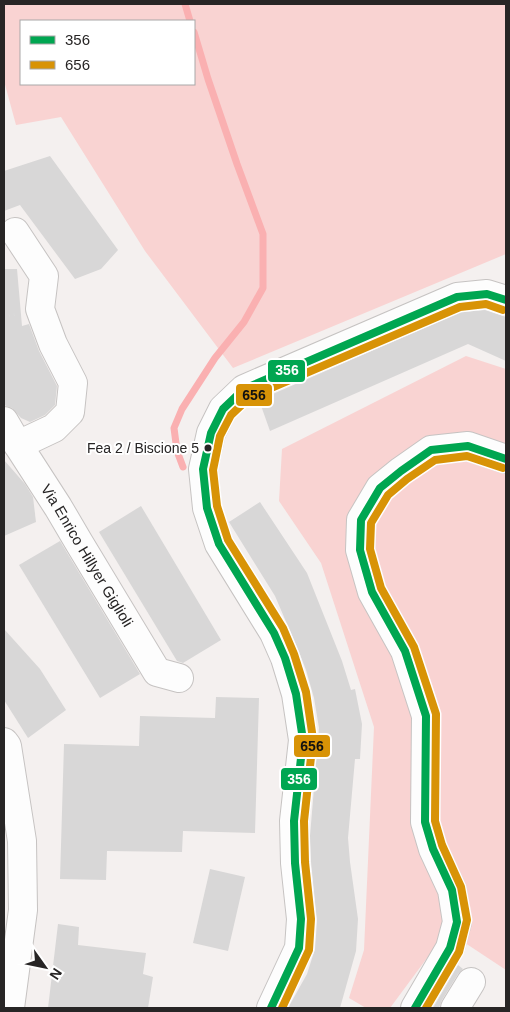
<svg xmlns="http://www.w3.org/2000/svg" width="510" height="1012" font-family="Helvetica,sans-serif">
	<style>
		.green { fill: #f9d3d2; fill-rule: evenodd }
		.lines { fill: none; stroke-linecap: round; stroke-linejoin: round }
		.stream { stroke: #fab0b1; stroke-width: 7 }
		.building { fill: #d8d7d7 }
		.minor-casing { stroke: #c6c3c2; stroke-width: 30 }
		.path { stroke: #dadada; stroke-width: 3; stroke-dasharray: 1 4; stroke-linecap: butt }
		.minor { stroke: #fdfdfd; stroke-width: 28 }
		.bus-1-casing { stroke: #fff; stroke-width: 11 }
		.bus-2-casing { stroke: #fff; stroke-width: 11 }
		.bus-1 { stroke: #00a651; stroke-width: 8 }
		.bus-2 { stroke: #d89306; stroke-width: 8 }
		.bus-dot { fill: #272525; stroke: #fff; stroke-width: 2 }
		.labels { text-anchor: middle; stroke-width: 4; stroke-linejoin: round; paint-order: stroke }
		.bus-label { font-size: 14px; fill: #272525; stroke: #fff; text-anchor: end }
		.street-label { font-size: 15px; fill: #272525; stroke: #fff }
		.line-badge { stroke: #fff; stroke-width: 2 }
		.badge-label { font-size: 14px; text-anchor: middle; font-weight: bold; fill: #fff }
		.pale-badge-label { font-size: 14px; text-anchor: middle; font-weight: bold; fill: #111 }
	</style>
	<rect width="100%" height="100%" fill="#f4f0ef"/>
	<g class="green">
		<path d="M4 4H506V254L233 368 145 251 61 117 16 125 4 81ZM194 21V84H21V21Z"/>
		<path d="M466 356 506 369V970L447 931 390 1008H366L349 998 364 950 374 727 321 563 279 501 282 449Z"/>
	</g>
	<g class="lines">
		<g class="stream">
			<path d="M185 4 190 21"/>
			<path d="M183 467 177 451 174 428 182 409 215 358 244 322 263 288V234L237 164 208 79 194 32"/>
		</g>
	</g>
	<g class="building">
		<path d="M50 156 118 250 101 269 75 279 20 205 4 211V171Z"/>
		<path d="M4 269H17L22 326 29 324 39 351 57 386 55 405 45 415 30 422 21 418 12 408 4 405Z"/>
		<path d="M485 310 506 317V361L468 344 270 431 259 400 461 312Z"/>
		<path d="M4 460 25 484 33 497 36 522 4 536Z"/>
		<path d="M260 502 307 573 342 661 351 690 355 689 362 724 360 759H355L348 838 350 862 358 919 356 951 340 1008H288L307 974 315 949 317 921 311 862 310 836 319 728 314 698 306 670 299 652 275 596 229 522Z"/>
		<path d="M141 506 221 640 183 663 177 661 99 532Z"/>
		<path d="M60 541 140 674 100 698 19 565Z"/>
		<path d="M4 629 40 669 66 710 28 738 4 700Z"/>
		<path d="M216 697 259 698 255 833 183 831 182 852 107 851 106 880 60 879 64 744 139 746 140 716 215 718Z"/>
		<path d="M210 869 245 877 228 951 193 943Z"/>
		<path d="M58 924 79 927 78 945 146 953 143 974 153 977 148 1008H48Z"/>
		<path d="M458 965 463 969 458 974 442 1000 439 1008H433Z"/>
	</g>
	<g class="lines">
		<g class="minor-casing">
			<g id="minor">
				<path d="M15 232 44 276 40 309 53 344 73 383 70 412 54 428 18 445"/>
				<path id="s1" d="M4 421 18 445 58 507 78 541 157 672 179 678"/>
				<path d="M4 742 7 746 22 841 23 910 10 1008"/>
				<path d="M271 1008 299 948 301 919 295 863 294 821 303 740 296 694 285 658 274 633 219 544 207 508 203 469 211 433 223 409 244 389 457 297 487 294 506 300"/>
				<path d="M415 1008 450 948 457 922 452 890 433 849 425 822 426 716 405 651 372 592 360 550 361 520 380 488 401 471 431 450 468 446 506 459"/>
				<path d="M455 1008 471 982"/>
			</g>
		</g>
		<path class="path" d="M4 317 17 314"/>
		<use href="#minor" class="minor"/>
		<g class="bus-1-casing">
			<g id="bus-1">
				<path d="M271 1008 299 948 301 919 295 863 294 821 303 740 296 694 285 658 274 633 219 544 207 508 203 469 211 433 223 409 244 389 457 297 487 294 506 300"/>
				<path d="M415 1008 450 948 457 922 452 890 433 849 425 822 426 716 405 651 372 592 360 550 361 520 380 488 401 471 431 450 468 446 506 459"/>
			</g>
		</g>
		<g class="bus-2-casing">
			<g id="bus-2">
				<path d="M282 1008 309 950 311 919 305 862 304 821 313 739 306 692 294 654 283 628 228 540 217 506 213 470 220 436 231 415 250 397 460 307 486 304 503 310"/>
				<path d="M426 1008 459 952 467 920 461 887 442 845 435 821 436 714 414 647 381 588 370 549 371 523 388 495 407 479 435 460 467 456 503 468"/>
			</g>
		</g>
		<use href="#bus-1" class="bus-1"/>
		<use href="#bus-2" class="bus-2"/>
	</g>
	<circle class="bus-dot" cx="208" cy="448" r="4.5"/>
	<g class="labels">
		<g class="bus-label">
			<text x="199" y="453">Fea 2 / Biscione 5</text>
		</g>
		<g class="street-label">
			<text dy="5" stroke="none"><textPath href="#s1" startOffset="158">Via Enrico Hillyer Giglioli</textPath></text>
		</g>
	</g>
	<g class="line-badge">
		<rect x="267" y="359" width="39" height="24" rx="5" fill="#00a651"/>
		<rect x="235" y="383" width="38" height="24" rx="5" fill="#d89306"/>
		<rect x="293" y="734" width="38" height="24" rx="5" fill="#d89306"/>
		<rect x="280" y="767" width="38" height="24" rx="5" fill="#00a651"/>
	</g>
	<g class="badge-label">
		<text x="287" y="375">356</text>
		<text x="299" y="784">356</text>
	</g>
	<g class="pale-badge-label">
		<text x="254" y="400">656</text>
		<text x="312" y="751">656</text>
	</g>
	<rect width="510" height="1012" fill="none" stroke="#272525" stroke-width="10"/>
	<rect x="20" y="20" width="175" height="65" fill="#ffffff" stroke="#a9a8a8"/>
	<rect x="30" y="36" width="25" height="8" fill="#00a651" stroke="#a9a8a8"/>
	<text x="65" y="45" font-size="15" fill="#272525">356</text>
	<rect x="30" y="61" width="25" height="8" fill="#d89306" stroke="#a9a8a8"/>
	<text x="65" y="70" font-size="15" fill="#272525">656</text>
	<g transform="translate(45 967) rotate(123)" stroke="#ffffff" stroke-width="4" paint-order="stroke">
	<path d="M0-4L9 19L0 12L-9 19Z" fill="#272525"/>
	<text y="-8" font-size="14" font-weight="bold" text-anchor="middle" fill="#272525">N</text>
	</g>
</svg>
